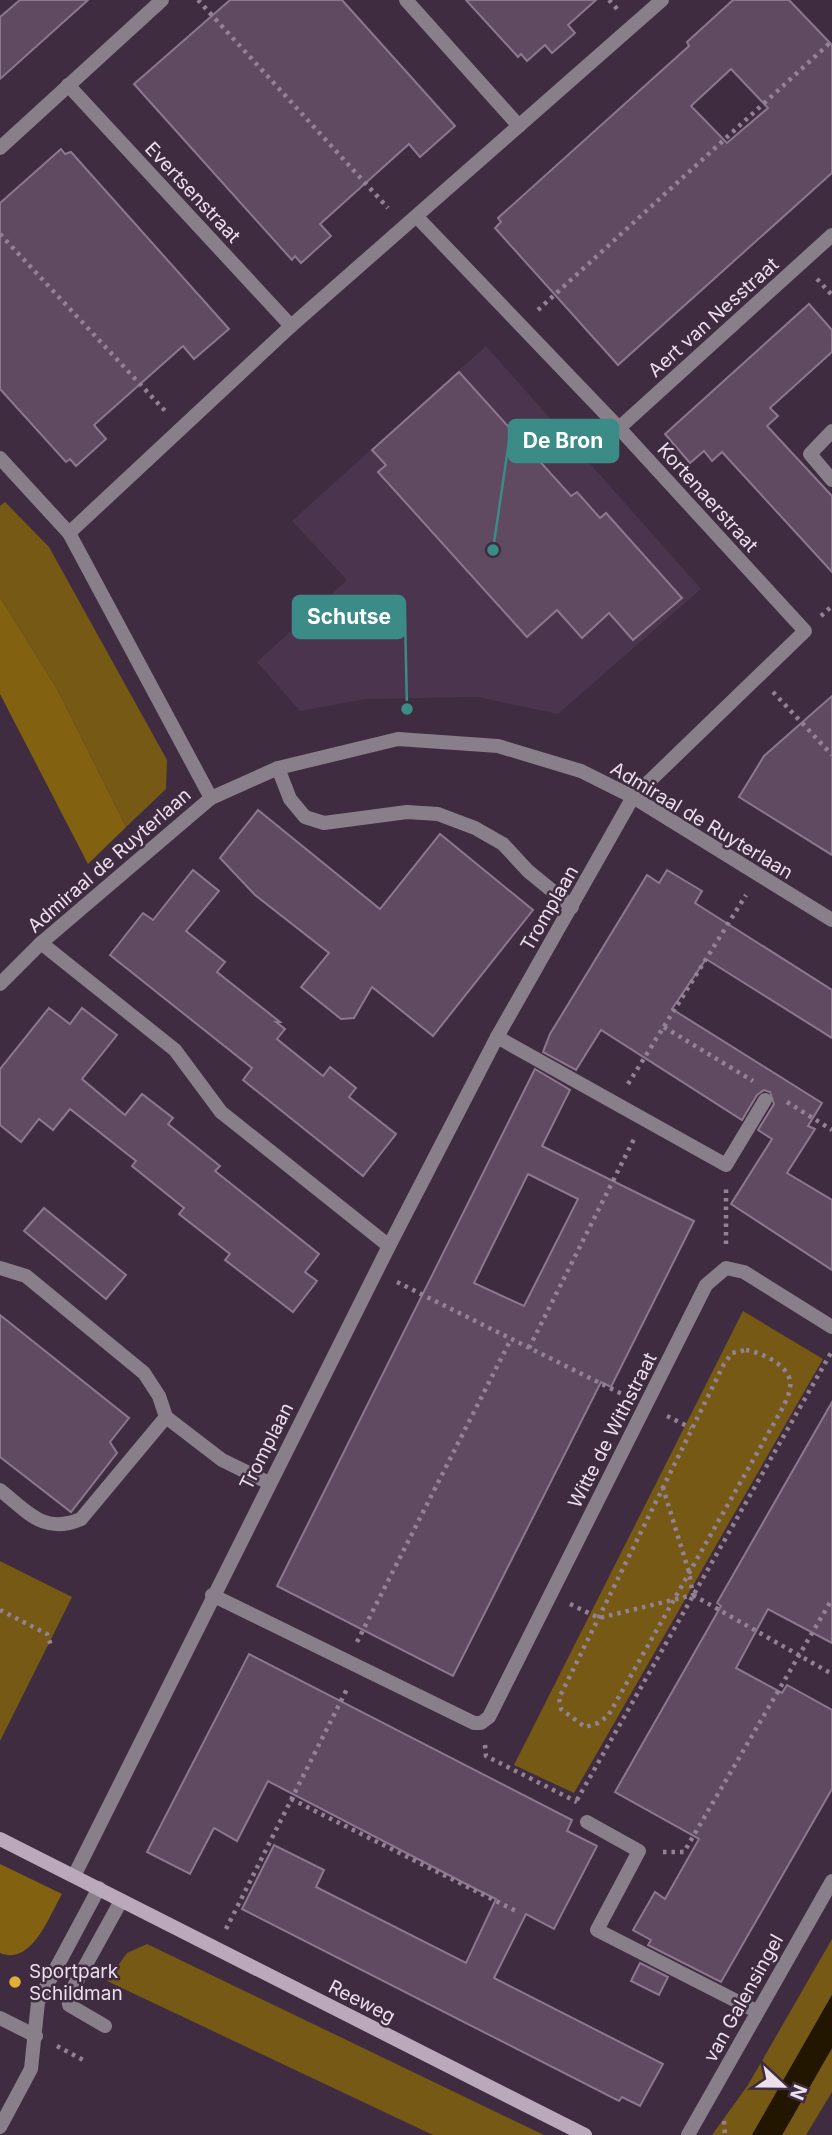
<svg xmlns="http://www.w3.org/2000/svg" width="832" height="2135" font-family="Inter,sans-serif">
	<style>
		.built { fill: #4b344d }
		.green { fill: #755914 }
		.forest { fill: #826210 }
		.water { fill: #231600 }
		.building { fill: #5f4a61; stroke: #8d778f; stroke-width: 2; fill-rule: evenodd }
		.lines { fill: none; stroke-linecap: round; stroke-linejoin: round }
		.path { stroke: #928293; stroke-width: 4.5; stroke-dasharray: 3.5 5; stroke-linecap: butt }
		.lane { stroke: #897f8a; stroke-width: 14 }
		.street { stroke: #897f8a; stroke-width: 14 }
		.secondary { stroke: #baa9bb; stroke-width: 14 }
		.poi-dot { fill: #e2af34; stroke: #3f2c41; stroke-width: 2.5 }
		.labels { text-anchor: middle; stroke-width: 5; stroke-linejoin: round; paint-order: stroke }
		.street-label { font-size: 19px; fill: #ebdfec; stroke: #3f2c41 }
		.poi-label { font-size: 19px; fill: #ebdfec; stroke: #3f2c41; text-anchor: start }
		.leader { fill: none; stroke: #3b8b87; stroke-width: 2.5 }
		.callout-dot { fill: #3b8b87; stroke: #3f2c41; stroke-width: 2.5 }
		.callout { fill: #3b8b87; stroke: #3b8b87; stroke-width: 2.5 }
		.callout-label { font-size: 21px; text-anchor: middle; font-weight: bold; fill: #fff }
	</style>
	<rect width="100%" height="100%" fill="#3f2c41"/>
	<path class="built" d="M486 346 701 589 558 714 478 697 366 699 300 711 257 662 347 580 292 521Z"/>
	<g class="green">
		<path d="M5 502 49 547 167 760 166 789 126 827 57 689 0 597V506Z"/>
		<path d="M743 1311 823 1359 574 1793 514 1765Z"/>
		<path d="M0 1561 72 1597 0 1741Z"/>
		<path d="M832 1939V1995L752 2135H712L748 2085Z"/>
		<path d="M147 1944 544 2135H433L107 1981 127 1953Z"/>
		<path d="M832 2048V2092L806 2135H782Z"/>
	</g>
	<g class="forest">
		<path d="M0 597 57 689 126 827 88 864 0 694Z"/>
		<path d="M0 1864 62 1894C49 1916 32 1966 0 1953Z"/>
	</g>
	<path class="water" d="M832 1995V2048L782 2135H752Z"/>
	<g class="building">
		<path d="M20 0H88L0 79V17Z"/>
		<path d="M230 0H342L455 126 420 157 409 144 320 224 331 236 301 263 295 256 292 260 134 84Z"/>
		<path d="M466 0H596L568 25 575 33 552 53 545 45 527 61 521 54 518 57Z"/>
		<path d="M733 0H789L832 45V173L618 365 495 228 501 222 498 218 689 46 687 42ZM731 69 768 108 727 143 691 106Z"/>
		<path d="M61 149 65 154 71 152 229 329 194 359 183 346 94 425 106 439 76 466 70 459 66 462 0 389V203Z"/>
		<path d="M809 304 832 330V352L770 408 778 416 767 426 832 496V572L722 452 712 461 704 451 690 463 665 434Z"/>
		<path d="M459 372 571 496 577 492 600 518 606 513 682 598 633 640 609 613 582 638 557 610 527 637 378 472 386 465 372 450Z"/>
		<path d="M832 696V855L739 797 764 756Z"/>
		<path d="M258 810 380 909 440 834 533 910 433 1036 372 987 354 1018 341 1019 301 987 329 953 255 895 220 858Z"/>
		<path d="M193 870 219 891 186 931 225 962 217 972 280 1022H276L285 1029 277 1039 323 1076 330 1067 356 1088 349 1097 396 1134 363 1176 243 1080 252 1068 110 955 143 913 153 920Z"/>
		<path d="M667 870 702 891 695 903 832 990V1038L706 959 672 1009 822 1103 808 1126 815 1129 787 1173 832 1200V1270L731 1204 772 1139 758 1130 774 1104 770 1092 764 1090 757 1095 742 1120 601 1030 576 1070 543 1052 550 1034 647 875 659 883Z"/>
		<path d="M49 1008 70 1024 82 1008 117 1035 82 1079 125 1115 142 1094 173 1118 168 1124 220 1166 215 1171 319 1254 305 1272 317 1281 293 1312 225 1260 230 1254 179 1214 184 1208 132 1166 136 1161 70 1109 53 1130 39 1119 21 1142 0 1125V1069Z"/>
		<path d="M535 1069 570 1090 542 1146 694 1221 611 1387 601 1382 453 1676 277 1586ZM528 1174 578 1199 524 1306 474 1283Z"/>
		<path d="M44 1208 126 1275 106 1299 24 1231Z"/>
		<path d="M0 1315 129 1418 110 1442 117 1453 71 1512 0 1457Z"/>
		<path d="M832 1402V1643L768 1609 736 1668 782 1693 787 1685 832 1710V1789L721 1982 648 1945 651 1940 633 1930 655 1892 665 1899 699 1839 615 1792 721 1606 717 1603Z"/>
		<path d="M249 1654 572 1820 567 1831 597 1846 554 1929 526 1914 494 1978 663 2064 640 2106 622 2097 619 2101 242 1909 274 1845 324 1870 316 1887 466 1963 496 1899 468 1885 268 1781 237 1841 214 1828 190 1874 147 1852Z"/>
		<path d="M640 1963 668 1977 659 1995 631 1981Z"/>
	</g>
	<g class="lines">
		<g class="path">
			<path d="M198 0 388 208"/>
			<path d="M609 0 618 10"/>
			<path d="M0 234 167 413"/>
			<path d="M817 279 832 295"/>
			<path d="M538 310 832 41"/>
			<path d="M821 616 832 606"/>
			<path d="M773 692 832 755"/>
			<path d="M664 1027 753 1081"/>
			<path d="M628 1084 746 895"/>
			<path d="M787 1102 832 1130"/>
			<path d="M726 1244V1187"/>
			<path d="M397 1282 624 1395"/>
			<path d="M529 1348 634 1139"/>
			<path d="M746 1350C763 1353 794 1367 790 1388 789 1395 785 1403 782 1409L608 1716 598 1723 585 1727 561 1709 559 1698 724 1364 732 1353Z"/>
			<path d="M667 1416 691 1428"/>
			<path d="M693 1595 832 1674"/>
			<path d="M570 1604 599 1618 693 1595 689 1572 663 1488"/>
			<path d="M0 1610 47 1634 52 1648"/>
			<path d="M357 1642 511 1339"/>
			<path d="M485 1745 486 1756 577 1802"/>
			<path d="M291 1799 518 1912"/>
			<path d="M577 1800 832 1351"/>
			<path d="M663 1852H684L832 1599"/>
			<path d="M226 1929 348 1687"/>
			<path d="M57 2046 87 2062"/>
			<path d="M724 2121 725 2135"/>
		</g>
		<g class="lane">
			<path d="M278 768 290 799 305 817 324 823 407 812 438 814 475 828 503 844 528 871 572 907"/>
			<path d="M497 1037 726 1165 765 1100"/>
			<path d="M0 1268 26 1276 144 1373 159 1396 166 1417 222 1460 269 1483"/>
			<path d="M0 1490C28 1512 44 1535 81 1519L166 1417"/>
			<path d="M587 1822 639 1851 597 1930 756 2011"/>
			<path d="M0 2018 36 2036"/>
			<path d="M105 2026 69 2005 68 1997 121 1901"/>
			<path d="M0 2127 31 2069 38 2002 99 1888"/>
		</g>
		<g class="street">
			<path d="M406 0 519 126"/>
			<path d="M68 85 291 326"/>
			<path d="M0 148 162 0"/>
			<path d="M619 428 832 235"/>
			<path d="M832 431 810 454 832 480"/>
			<path d="M0 458 69 533 211 798"/>
			<path d="M69 533 291 326 662 0"/>
			<path d="M41 943 175 1050 221 1112 389 1246"/>
			<path d="M0 984 41 943 211 798 278 768 398 739 498 746 581 771 633 797 832 920"/>
			<path d="M212 1595 474 1723H481L489 1717 706 1285 726 1268 744 1272 832 1327"/>
			<path d="M74 1876 389 1246 497 1037 633 797 805 631 619 428 417 217"/>
			<path d="M688 2135 832 1881"/>
		</g>
		<path class="secondary" d="M0 1839 585 2135"/>
	</g>
	<circle class="poi-dot" cx="15" cy="1982" r="7"/>
	<g class="labels">
		<g class="street-label">
			<text transform="translate(193 192) rotate(47)" y="7">Evertsenstraat</text>
			<text transform="translate(713 317) rotate(-42)" y="7">Aert van Nesstraat</text>
			<text transform="translate(708 497) rotate(48)" y="7">Kortenaerstraat</text>
			<text transform="translate(702 820) rotate(31)" y="7">Admiraal de Ruyterlaan</text>
			<text transform="translate(109 860) rotate(-41)" y="7">Admiraal de Ruyterlaan</text>
			<text transform="translate(549 908) rotate(-60)" y="7">Tromplaan</text>
			<text transform="translate(612 1430) rotate(-63)" y="7">Witte de Withstraat</text>
			<text transform="translate(266 1446) rotate(-63)" y="7">Tromplaan</text>
			<text transform="translate(743 1998) rotate(-61)" y="7">van Galensingel</text>
			<text transform="translate(362 2001) rotate(27)" y="7">Reeweg</text>
		</g>
		<g class="poi-label">
			<text x="29" y="1978">Sportpark<tspan x="29" dy="22">Schildman</tspan></text>
		</g>
	</g>
	<path class="leader" d="M493 550L509 441M407 709L405 617"/>
	<g class="callout-dot">
		<circle cx="493" cy="550" r="7"/>
		<circle cx="407" cy="709" r="7"/>
	</g>
	<g class="callout">
		<rect x="509" y="420" width="109" height="42" rx="7"/>
		<rect x="293" y="596" width="112" height="42" rx="7"/>
	</g>
	<g class="callout-label">
		<text x="563" y="448">De Bron</text>
		<text x="349" y="624">Schutse</text>
	</g>
	<g transform="translate(783 2086) rotate(112)" stroke="#3f2c41" stroke-width="5" paint-order="stroke">
	<path d="M0-5L12 26L0 18L-12 26Z" fill="#ebdfec"/>
	<text y="-10" font-size="19" font-weight="bold" text-anchor="middle" fill="#ebdfec">N</text>
	</g>
</svg>
